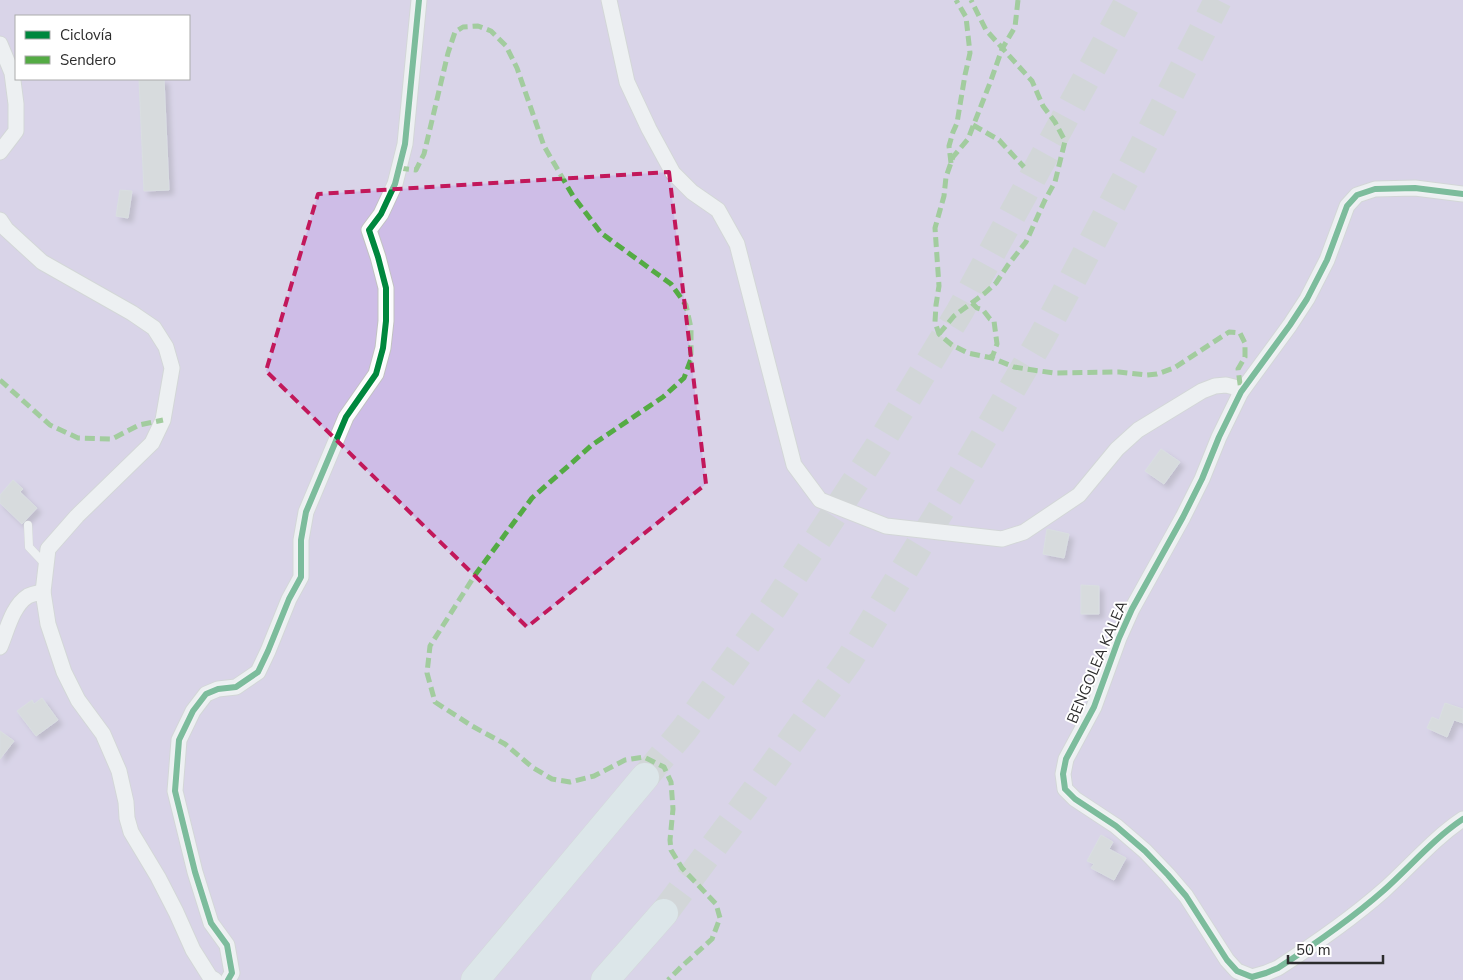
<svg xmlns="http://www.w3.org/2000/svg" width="1463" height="980" font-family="'Nunito Sans',sans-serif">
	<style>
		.green { fill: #cebde7; fill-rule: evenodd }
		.building { fill: #c9cdcf; stroke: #ced2d5; filter: url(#shadow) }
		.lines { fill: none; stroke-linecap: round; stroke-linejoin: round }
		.highway-tunnel { stroke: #bec2c4; stroke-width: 28; stroke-dasharray: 28 14; stroke-linecap: butt }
		.lane-casing { stroke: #c1c2c2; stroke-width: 9 }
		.street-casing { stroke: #c1c2c2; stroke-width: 17 }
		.highway-casing { stroke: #c2c4c6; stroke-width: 29 }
		.lane { stroke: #fbfbfc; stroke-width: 8 }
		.street { stroke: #fbfbfc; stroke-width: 15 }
		.highway { stroke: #d4e4e9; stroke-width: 28 }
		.quiet { stroke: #54ab44; stroke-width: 5; stroke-dasharray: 10 5; stroke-linecap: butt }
		.cycleway-casing { stroke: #fff; stroke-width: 9 }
		.cycleway { stroke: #00873e; stroke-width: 6 }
		.marked { fill: none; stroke: #c2185b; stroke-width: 4; stroke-dasharray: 10 6; stroke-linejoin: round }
		.labels { text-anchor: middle; stroke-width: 4; stroke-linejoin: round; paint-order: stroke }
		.street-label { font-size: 15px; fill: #2c2c2c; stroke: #fff }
	</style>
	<defs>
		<filter id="shadow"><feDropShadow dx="4.5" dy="4.5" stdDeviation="2.5" flood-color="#0004"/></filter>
	</defs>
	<rect width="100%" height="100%" fill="#e2e7ea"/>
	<path class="green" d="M0 0H1463V980H0ZM16 16H189V79H16Z"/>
	<g class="building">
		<path d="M139 79H164L169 190 144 191Z"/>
		<path d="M120 190 132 191 128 218 116 216Z"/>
		<path d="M1161 449 1180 462 1164 484 1145 471Z"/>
		<path d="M13 480 23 489 20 492 37 508 22 524 0 503V495Z"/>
		<path d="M1047 529 1069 534 1064 558 1043 554Z"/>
		<path d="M1081 585 1099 586V614H1081Z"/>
		<path d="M42 698 58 720 36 736 17 711 32 700 34 704Z"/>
		<path d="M1445 703 1463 709V723L1454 720 1447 737 1427 728 1432 717 1439 720Z"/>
		<path d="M0 731 14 741 0 759Z"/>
		<path d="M1101 835 1113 842 1109 849 1126 858 1114 880 1091 868 1094 864 1087 861Z"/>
	</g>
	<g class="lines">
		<g class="highway-tunnel">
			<path d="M645 777 684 730 774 606 878 447 960 311 1129 0"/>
			<path d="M664 913 750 798 849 660 953 490 1041 339 1165 104 1218 0"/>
		</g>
		<g class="lane-casing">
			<path id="lane" d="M28 525 29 547 45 564"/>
		</g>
		<g class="street-casing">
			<g id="street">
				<path d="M609 0 627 82 649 129 673 173 692 192 718 210 737 244 794 465 820 500 886 526 1002 539 1024 532 1079 495 1117 449 1138 430 1202 391 1215 386 1226 385 1234 387 1241 392"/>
				<path d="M0 44 12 73 16 104V131L0 152"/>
				<path d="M1463 194 1415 188 1375 189 1357 195 1347 206 1327 260 1307 299 1290 325 1241 392 1219 437 1202 479 1183 517 1132 609 1119 638 1094 707 1066 759 1063 774 1065 789 1075 799 1116 826 1145 851 1168 875 1186 896 1227 960 1237 971 1252 977 1266 973 1278 968C1315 944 1350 920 1383 891 1410 867 1433 839 1463 819"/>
				<path d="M0 220 6 229 42 262 132 313 154 328 166 347 172 368 163 420 152 443 77 516 48 549 43 592 48 624 64 672 78 700 103 734 119 771 126 802 127 818 131 832 158 877 176 912 193 950 210 977 215 980"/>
				<path d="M0 647C7 631 12 606 28 596 32 594 38 593 43 592"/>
				<path d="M228 980 232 973 227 945 211 923 195 872 175 791 179 740 193 711 206 694 218 689 236 687 258 672 268 651 289 599 301 577V540L306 512 346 417 376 374 383 348 386 321V288L378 257 369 230 381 214 395 184 405 144 419 0"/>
			</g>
		</g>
		<g class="highway-casing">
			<g id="highway">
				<path d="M475 980 645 777"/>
				<path d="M605 980 664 913"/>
			</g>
		</g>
		<use href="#lane" class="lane"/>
		<use href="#street" class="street"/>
		<use href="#highway" class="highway"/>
		<g class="quiet">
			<path d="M1018 0 1015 27 1002 49 990 83 968 139 953 157 946 177 944 196 935 228 939 286 936 305 935 322 939 334 952 345 968 353 992 358 1014 367 1033 370 1054 373 1119 372 1147 375 1157 374 1174 368 1229 332 1240 333 1245 343V357L1238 369 1241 391"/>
			<path d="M973 125 999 140 1024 167"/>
			<path d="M951 163 949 146 953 132 957 123 965 75 970 53 966 17 956 0"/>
			<path d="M399 168 416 170 424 154 448 53 455 32 463 27 478 26 491 31 506 46 517 68 544 146 573 196 601 233 671 284 686 305 691 328V359L684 378 663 397 592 445 532 498 475 575 430 646 427 673 435 702 472 726 505 744 532 767 552 779 570 782 594 776 625 760 644 757 664 767 671 782 673 809 670 840 671 850 682 868 716 904 720 918 712 939 681 967 668 980"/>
			<path d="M972 303 977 308 983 310 990 319 994 321 997 344 993 355 989 358"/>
			<path d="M939 334 954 316 985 293 996 283 1008 265 1026 242 1045 200 1055 182 1065 141 1055 122 1043 106 1032 81 986 30 971 0"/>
			<path d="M0 380 50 425 78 438 112 439 139 425 163 420"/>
		</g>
		<g class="cycleway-casing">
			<g id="cycleway">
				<path d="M1463 194 1415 188 1375 189 1357 195 1347 206 1327 260 1307 299 1290 325 1241 392 1219 437 1202 479 1183 517 1132 609 1119 638 1094 707 1066 759 1063 774 1065 789 1075 799 1116 826 1145 851 1168 875 1186 896 1227 960 1237 971 1252 977 1266 973 1278 968C1315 944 1350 920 1383 891 1410 867 1433 839 1463 819"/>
				<path d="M228 980 232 973 227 945 211 923 195 872 175 791 179 740 193 711 206 694 218 689 236 687 258 672 268 651 289 599 301 577V540L306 512 346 417 376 374 383 348 386 321V288L378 257 369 230 381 214 395 184 405 144 419 0"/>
			</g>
		</g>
		<use href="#cycleway" class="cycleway"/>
	</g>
	<path d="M0 0H1463V980H0ZM669 172 706 484 527 627 266 371 318 194Z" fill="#e2e7ea" fill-opacity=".55" fill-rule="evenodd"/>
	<path class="marked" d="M669 172 706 484 527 627 266 371 318 194Z"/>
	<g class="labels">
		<g class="street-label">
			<text transform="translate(1097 662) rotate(-67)" y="5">BENGOLEA KALEA</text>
		</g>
	</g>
	<rect x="15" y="15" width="175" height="65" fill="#ffffff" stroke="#ababab"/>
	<rect x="25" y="31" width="25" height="8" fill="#00873e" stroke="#ababab"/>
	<text x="60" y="40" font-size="15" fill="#2c2c2c">Ciclovía</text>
	<rect x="25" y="56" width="25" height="8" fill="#54ab44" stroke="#ababab"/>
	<text x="60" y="65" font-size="15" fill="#2c2c2c">Sendero</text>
	<path d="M1288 955v8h95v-8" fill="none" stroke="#2c2c2c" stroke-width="2.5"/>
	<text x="1296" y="955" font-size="15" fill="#2c2c2c" stroke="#ffffff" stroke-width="4" paint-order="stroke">50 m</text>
</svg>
